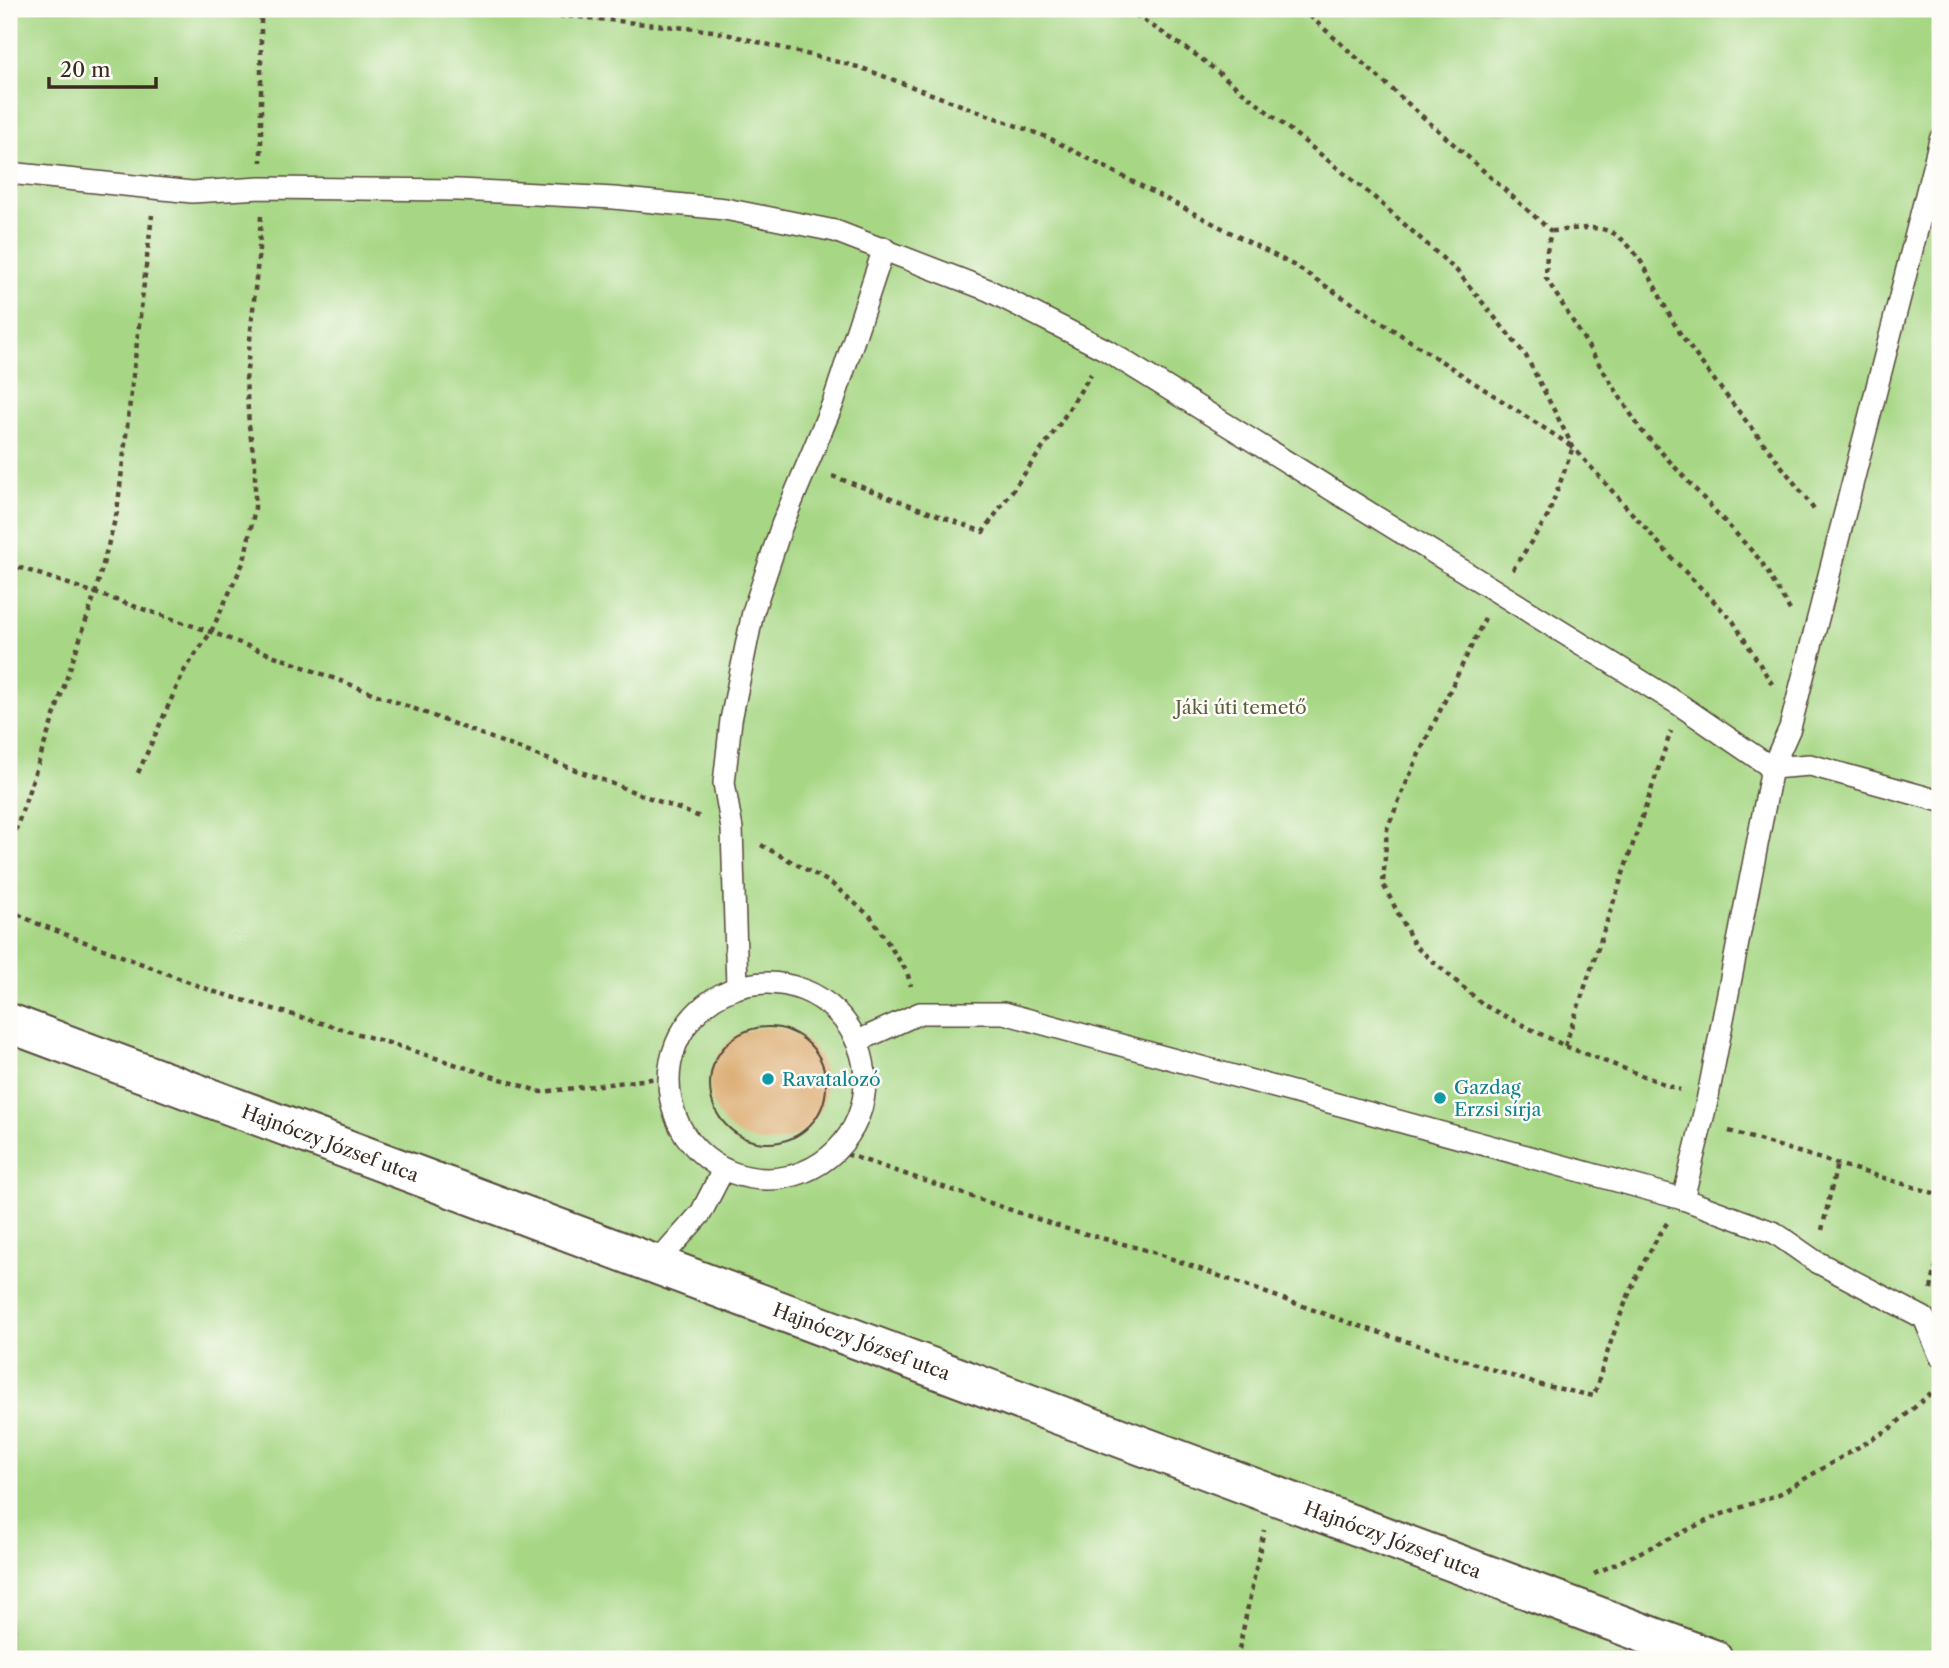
<svg xmlns="http://www.w3.org/2000/svg" width="1949" height="1668" font-family="'Libre Caslon Text',serif">
	<style>
		.green { fill: #a7d785; stroke: #718052; stroke-width: 2 }
		.building { fill: #d9a566 }
		.lines { fill: none; stroke-linecap: round; stroke-linejoin: round }
		.lane-casing { stroke: #57473a; stroke-width: 24 }
		.street-casing { stroke: #57473a; stroke-width: 42 }
		.path { stroke: #57473a; stroke-width: 4.5; stroke-dasharray: 5 5; stroke-linecap: butt }
		.lane { stroke: #fff; stroke-width: 21 }
		.street { stroke: #fff; stroke-width: 38 }
		.culture-dot { fill: #0f9aa8; stroke: #fdfcf7; stroke-width: 2.5 }
		.labels { text-anchor: middle; stroke-width: 5; stroke-linejoin: round; paint-order: stroke }
		.park-label { font-size: 19px; fill: #5b5e3d; stroke: #fdfcf7 }
		.culture-label { font-size: 19px; fill: #0d838f; stroke: #fdfcf7; text-anchor: start }
		.street-label { font-size: 19px; fill: #3b2a1e; stroke: #fdfcf7 }
	</style>
	<rect width="100%" height="100%" fill="#fdfcf7"/>
	<filter id="ink" filterUnits="userSpaceOnUse"><feTurbulence type="fractalNoise" baseFrequency=".0143" numOctaves="2"/><feDisplacementMap in="SourceGraphic" scale="14" xChannelSelector="R" yChannelSelector="G"/><feConvolveMatrix kernelMatrix="1 2 1 2 8 2 1 2 1" color-interpolation-filters="sRGB"/></filter>
	<filter id="wash" filterUnits="userSpaceOnUse"><feTurbulence type="fractalNoise" baseFrequency=".00686" numOctaves="4" result="noise"/><feDisplacementMap in="SourceGraphic" scale="28" xChannelSelector="R" yChannelSelector="G"/><feGaussianBlur stdDeviation="1.57" result="paint"/><feColorMatrix in="noise" values="0 0 0 0 0 0 0 0 0 0 0 0 0 0 0 0 0 1.4 0 .05"/><feComposite in="paint" operator="in"/></filter>
	<g filter="url(#wash)">
		<rect width="100%" height="100%" fill="#f5edd8"/>
		<rect class="green" x="9" y="9" width="1931" height="1650"/>
		<g id="blocks">
			<circle class="building" cx="768" cy="1085" r="58"/>
		</g>
	</g>
	<g filter="url(#ink)">
		<use href="#blocks" fill-opacity="0" stroke="#57473a" stroke-width="2"/>
		<g class="lines">
			<g class="lane-casing">
				<g id="lane">
					<path d="M1940 140 1790 728 1772 768 1810 765 1940 801"/>
					<path d="M9 173 192 192 261 188 459 190 614 198 725 209 835 231 988 290 1106 350 1680 705 1772 768 1707 1101 1683 1199"/>
					<circle cx="767" cy="1081" r="98"/>
					<path d="M737 986 732 829 724 783 731 720 753 612 782 525 833 403 884 248"/>
					<path d="M858 1041 920 1013H1004L1683 1199 1775 1233 1815 1261 1924 1318 1940 1356"/>
					<path d="M656 1264 701 1213 723 1170"/>
				</g>
			</g>
			<g class="street-casing">
				<g id="street">
					<path id="s1" d="M9 1023 1713 1659"/>
				</g>
			</g>
			<g class="path">
				<path d="M261 9V162"/>
				<path d="M409 9 579 17 714 31 862 68 1049 138 1295 266 1573 447 1548 516 1512 571"/>
				<path d="M1127 9 1199 57 1375 198 1457 271 1526 356 1573 447 1671 557 1733 621 1772 684"/>
				<path d="M1302 9 1551 231 1547 251 1546 278 1601 367 1641 430 1761 561 1791 612"/>
				<path d="M1552 231C1573 230 1601 222 1619 237 1648 259 1661 306 1682 336 1724 396 1772 451 1815 511"/>
				<path d="M832 476 983 532 1059 425 1091 374"/>
				<path d="M9 564 211 632 703 818"/>
				<path d="M1485 618 1418 756 1387 829 1383 884 1415 946 1485 1006 1565 1046 1680 1090"/>
				<path d="M138 773 184 671 211 632 244 561 255 508V466L249 425 246 380 259 249 261 216"/>
				<path d="M761 845 831 883 871 917 907 972 911 986"/>
				<path d="M9 850 95 594 117 512 152 215"/>
				<path d="M9 910 36 923 212 991 386 1042 541 1092 668 1077"/>
				<path d="M1565 1046 1671 731"/>
				<path d="M1729 1131 1940 1195"/>
				<path d="M837 1151 1064 1228 1153 1252 1347 1322 1537 1384 1594 1396C1612 1335 1631 1277 1667 1223"/>
				<path d="M1822 1230 1837 1164"/>
				<path d="M1931 1289 1940 1249"/>
				<path d="M1594 1574 1717 1516 1779 1494 1891 1428 1940 1385"/>
				<path d="M1237 1659 1264 1530"/>
			</g>
			<use href="#lane" class="lane"/>
			<use href="#street" class="street"/>
		</g>
	</g>
	<g class="culture-dot">
		<circle cx="768" cy="1079" r="7"/>
		<circle cx="1440" cy="1098" r="7"/>
	</g>
	<g class="labels">
		<g class="park-label">
			<text x="1241" y="714">Jáki úti temető</text>
		</g>
		<g class="culture-label">
			<text x="782" y="1086">Ravatalozó</text>
			<text x="1454" y="1094">Gazdag<tspan x="1454" dy="22">Erzsi sírja</tspan></text>
		</g>
		<g class="street-label">
			<text dy="7" stroke="none"><textPath href="#s1" startOffset="343">Hajnóczy József utca</textPath></text>
			<text dy="7" stroke="none"><textPath href="#s1" startOffset="910">Hajnóczy József utca</textPath></text>
			<text dy="7" stroke="none"><textPath href="#s1" startOffset="1477">Hajnóczy József utca</textPath></text>
		</g>
	</g>
	<rect width="1949" height="1668" fill="none" stroke="#fdfcf7" stroke-width="35"/>
	<path d="M49 77v10h107v-10" fill="none" stroke="#3b2a1e" stroke-width="3.5"/>
	<text x="60" y="77" font-size="21" fill="#3b2a1e" stroke="#fdfcf7" stroke-width="5" paint-order="stroke">20 m</text>
</svg>
